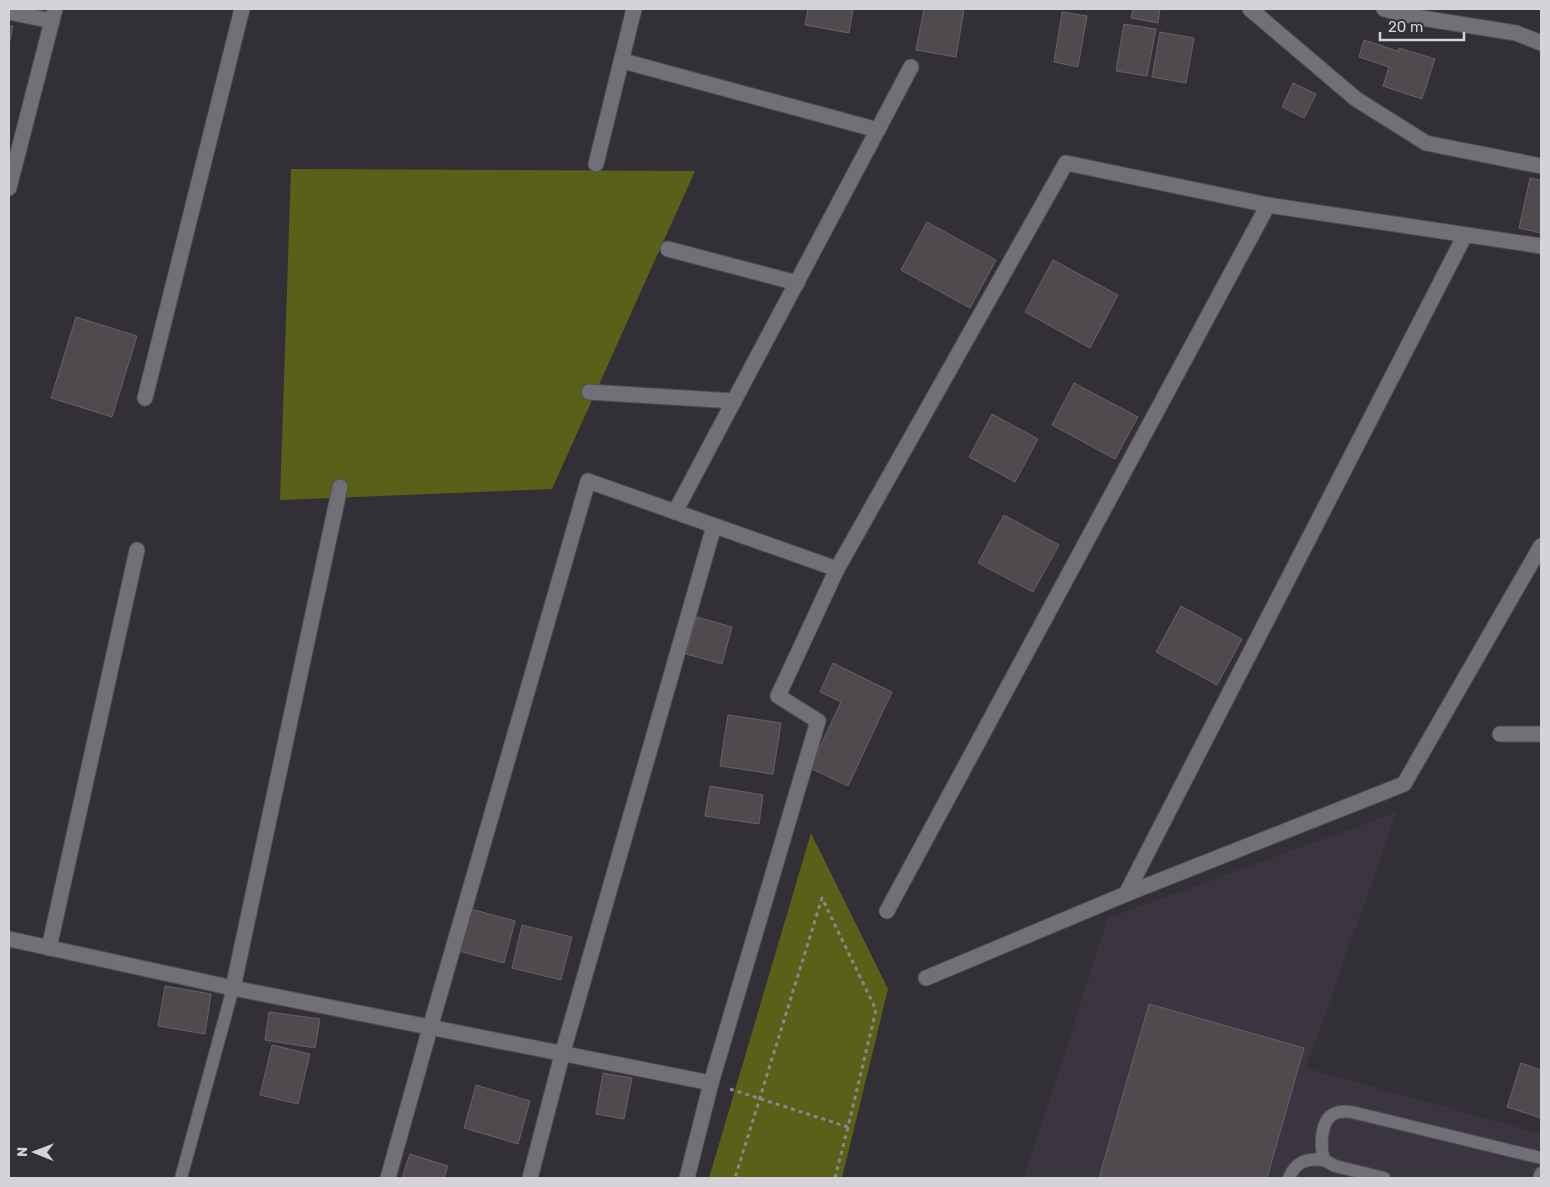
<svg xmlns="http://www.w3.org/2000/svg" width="1550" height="1187" font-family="Rubik,sans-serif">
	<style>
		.built { fill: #3a3541 }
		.green { fill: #5b6019 }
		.building { fill: #504a4f; stroke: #676166 }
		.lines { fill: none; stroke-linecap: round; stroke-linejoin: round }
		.lane-casing { stroke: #4e4c51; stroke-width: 14 }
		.street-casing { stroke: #4e4c51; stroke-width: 17 }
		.secondary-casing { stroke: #4e4c51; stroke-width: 17 }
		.path { stroke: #89878c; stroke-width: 3; stroke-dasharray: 4 4; stroke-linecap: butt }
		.lane { stroke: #727077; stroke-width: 12 }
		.street { stroke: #727077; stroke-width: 15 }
		.secondary { stroke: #727077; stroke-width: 15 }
	</style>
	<rect width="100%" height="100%" fill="#323036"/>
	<path class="built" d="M1397 812 1306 1068 1541 1134V1178H1024L1108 918Z"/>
	<g class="green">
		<path d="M291 169 695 171 552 489 280 500Z"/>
		<path d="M811 833 888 989 842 1178H709Z"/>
	</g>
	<g class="building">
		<path d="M808 9H853L849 33 805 25Z"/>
		<path d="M924 9H964L956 57 916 50Z"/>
		<path d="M1133 9H1160L1158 23 1131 18Z"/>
		<path d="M1062 12 1087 16 1078 67 1054 62Z"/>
		<path d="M1124 24 1156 29 1147 76 1116 71Z"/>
		<path d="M9 26H13L9 45Z"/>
		<path d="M1160 32 1194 38 1186 83 1152 77Z"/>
		<path d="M1364 40 1398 51 1399 48 1435 59 1422 99 1383 86 1389 67 1359 57Z"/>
		<path d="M1293 83 1316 94 1304 118 1282 107Z"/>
		<path d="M1530 178 1541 180V233L1519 228Z"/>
		<path d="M927 222 996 260 970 308 901 270Z"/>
		<path d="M1053 260 1118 295 1090 348 1025 312Z"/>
		<path d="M76 317 137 336 112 417 51 398Z"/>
		<path d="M1074 383 1138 417 1115 459 1052 425Z"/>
		<path d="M992 414 1038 439 1015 482 969 457Z"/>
		<path d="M1004 515 1059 545 1033 592 978 563Z"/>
		<path d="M1181 606 1242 639 1217 685 1156 652Z"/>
		<path d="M697 617 732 627 722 664 686 654Z"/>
		<path d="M833 663 892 692 848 786 810 768 841 702 820 692Z"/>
		<path d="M728 715 781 723 773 774 720 766Z"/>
		<path d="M710 786 763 795 759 824 705 816Z"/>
		<path d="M471 909 515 921 504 963 459 951Z"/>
		<path d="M522 925 572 937 561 980 512 968Z"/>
		<path d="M165 986 211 994 205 1034 158 1026Z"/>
		<path d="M1149 1004 1304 1048 1267 1178H1099Z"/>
		<path d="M269 1012 320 1019 315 1048 265 1040Z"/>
		<path d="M272 1045 310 1054 298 1104 260 1095Z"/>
		<path d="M1521 1063 1541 1070V1118L1507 1107Z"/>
		<path d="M603 1073 632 1078 624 1119 596 1114Z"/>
		<path d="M476 1085 530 1101 518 1144 464 1128Z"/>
		<path d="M410 1154 448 1166 444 1178H402Z"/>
	</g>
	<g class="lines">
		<g class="lane-casing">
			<g id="lane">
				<path d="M181 1178 233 988"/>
				<path d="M1289 1178C1296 1161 1307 1158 1324 1160"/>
				<path d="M1384 1178 1335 1166 1324 1160C1320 1147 1320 1118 1336 1113 1344 1110 1352 1112 1360 1114L1541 1158"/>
				<path d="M1539 1178 1541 1173"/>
			</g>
		</g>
		<g class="street-casing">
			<g id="street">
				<path d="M1250 9 1356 99 1426 143 1541 166"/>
				<path d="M1384 9 1415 17 1516 33 1541 43"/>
				<path d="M9 12 52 21"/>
				<path d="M623 61 878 130"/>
				<path d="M596 164 634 9"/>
				<path d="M668 249 797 283"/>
				<path d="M589 392 734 401"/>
				<path d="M145 398 242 9"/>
				<path d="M675 512 911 67"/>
				<path d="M1500 734H1541"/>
				<path d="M1126 894 1465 235"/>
				<path d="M887 911 1268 205"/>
				<path d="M9 939 233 988 711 1083"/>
				<path d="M49 948 137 550"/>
				<path d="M926 978 1126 894 1404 784 1541 546"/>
				<path d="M233 988 340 487"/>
				<path d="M388 1178 430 1028 588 481 837 569 1066 163 1268 205 1541 246"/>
				<path d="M530 1178 562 1055 714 526"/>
				<path d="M687 1178 711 1083 818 721 778 696 837 569"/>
			</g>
		</g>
		<g class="secondary-casing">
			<path id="secondary" d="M9 188 55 9"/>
		</g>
		<g class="path">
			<path d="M730 1089 848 1127 876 1010 822 898 735 1178"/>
			<path d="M835 1178 848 1127"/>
		</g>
		<use href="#lane" class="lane"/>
		<use href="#street" class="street"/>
		<use href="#secondary" class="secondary"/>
	</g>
	<rect width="1550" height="1187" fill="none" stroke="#d4d3d7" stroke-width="20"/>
	<g transform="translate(35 1152) rotate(271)" stroke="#323036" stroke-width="4" paint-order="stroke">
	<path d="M0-4L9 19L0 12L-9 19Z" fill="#d4d3d7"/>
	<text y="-8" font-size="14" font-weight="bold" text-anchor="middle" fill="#d4d3d7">N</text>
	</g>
	<path d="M1380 32v8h84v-8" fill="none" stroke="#d4d3d7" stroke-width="2.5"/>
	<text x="1388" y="32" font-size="15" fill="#d4d3d7" stroke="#323036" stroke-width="4" paint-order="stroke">20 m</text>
</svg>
